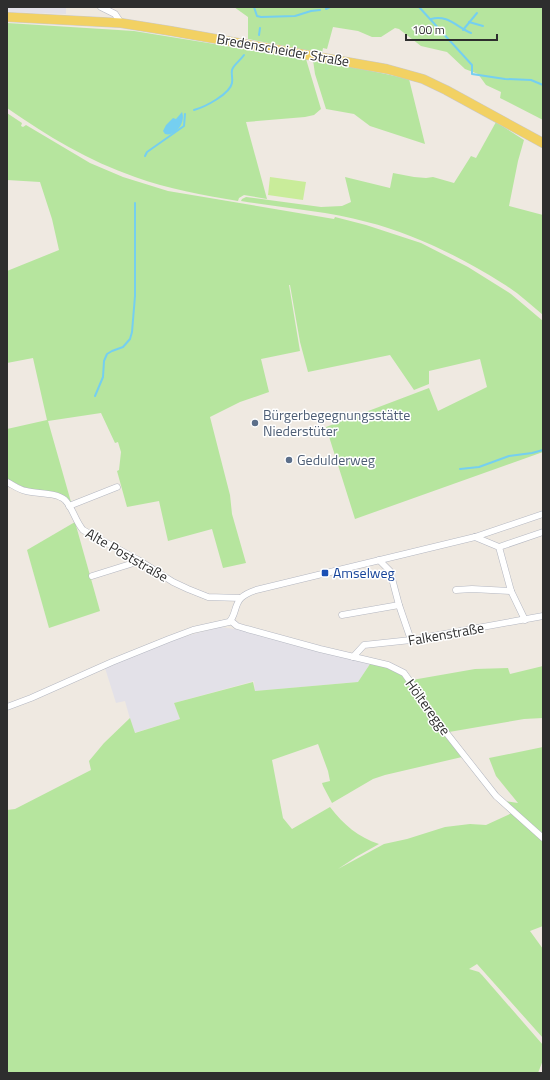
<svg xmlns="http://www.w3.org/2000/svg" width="550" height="1080" font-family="'Titillium Web',sans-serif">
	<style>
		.industrial { fill: #e3e1e8 }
		.green { fill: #b6e59e }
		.pitch { fill: #c9ec9a }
		.water { fill: #75cff0 }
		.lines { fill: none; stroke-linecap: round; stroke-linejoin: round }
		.stream { stroke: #75cff0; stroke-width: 2 }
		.minor-casing { stroke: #b4b7c1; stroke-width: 7 }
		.primary-casing { stroke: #c9c9c9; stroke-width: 10 }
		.minor { stroke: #fff; stroke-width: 6 }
		.primary { stroke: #f2d163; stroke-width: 9 }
		.service-dot { fill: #5c6f8a; stroke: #fff; stroke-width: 1.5 }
		.transit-dot { fill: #1a4fb4; stroke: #fff; stroke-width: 1.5 }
		.labels { text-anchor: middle; stroke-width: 3; stroke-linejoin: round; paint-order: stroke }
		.street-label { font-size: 14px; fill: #2e2e2e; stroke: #fff }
		.service-label { font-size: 14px; fill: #4e5e75; stroke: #fff; text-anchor: start }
		.transit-label { font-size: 14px; fill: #164399; stroke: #fff; text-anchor: start }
	</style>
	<rect width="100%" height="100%" fill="#efe9e1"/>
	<g class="industrial">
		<path d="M7 7H66V14L7 12Z"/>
		<path d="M220 627 248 631 370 664 358 682 255 691 254 681 174 703 180 719 134 733 125 701 116 703 105 668 168 641Z"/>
	</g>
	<g class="green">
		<path d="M234 7H543V120L500 98 501 92 486 85 478 74 465 69 447 52 421 46 399 29 395 28 381 37H372L358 31 333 27 327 49 323 48 322 53 248 39V17Z"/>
		<path d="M7 23 134 31 306 59 321 109 314 115 305 117 246 122 267 199 244 195 239 198 238 201C203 195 168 189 135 177 89 161 47 136 7 108Z"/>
		<path d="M313 60 353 67 409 79 425 144 370 126 354 114 326 109 315 74Z"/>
		<path d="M7 113 22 123 21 126 23 127 26 125 90 163 123 177 168 191 334 219 335 217 366 225 421 243 468 267 511 294 543 321V452L355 519 326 427 429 388 438 411 487 387 480 359 429 371V384L414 390 390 355 308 372 300 342 290 285H289L300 351 261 359 269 392 240 402 210 417 230 495 232 514 246 563 223 568 212 529 168 541 159 501 127 507 117 471 119 470 121 452 118 442 115 443 101 413 48 421 71 502 63 496 23 487 7 479V429L47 420 33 358 7 363V271L59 250 52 219 40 182 7 180Z"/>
		<path d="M496 122 524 140 518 161 509 206 543 215V315C530 304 517 292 502 283 463 258 412 233 367 222 326 211 283 208 241 201L242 199 246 197 321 207 342 206 351 202 345 177 390 188 393 173 414 177 426 178 433 177 454 183 471 156 476 158Z"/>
		<path d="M75 522 100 611 49 628 27 550Z"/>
		<path d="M370 664 387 667 403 676 462 757 385 775 373 779 332 803 323 786 322 783 330 781 328 771 318 744 272 760 283 818 292 829 330 807C344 825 358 837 379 844L356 857 338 869 384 844 407 839 445 827 470 824 486 825 512 813 504 801 518 803 496 776 489 758 543 747V926L530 931 543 949V1038L477 964 469 969 479 972 482 975 543 1045V1060L538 1073H7V810L15 809 91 770 89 761 104 743 130 718 135 733 180 719 174 703 253 682 255 691 358 682Z"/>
		<path d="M543 666V718L524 719 449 732 428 706 412 680 475 669 508 668 510 674Z"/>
	</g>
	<path class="pitch" d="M270 177 306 182 303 200 268 195Z"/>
	<path class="water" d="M182 112C186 122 176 137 165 134L163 131 166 125 173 118 176 119Z"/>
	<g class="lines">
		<g class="stream">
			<path d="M254 7 257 16 261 17 295 16 311 11 320 10"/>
			<path d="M419 7 472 65V74L505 79 531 80 543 85"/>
			<path d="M326 9 330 7"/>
			<path d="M431 19C447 14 457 27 471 33"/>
			<path d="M469 22 483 26"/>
			<path d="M463 30 477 13"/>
			<path d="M259 35 260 28"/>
			<path d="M194 110C205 107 230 94 232 83 233 78 231 74 232 70 234 64 240 61 244 55"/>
			<path d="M145 156 147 152 184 126 185 114"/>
			<path d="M95 396 103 377 104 361 107 354 112 351 123 347 130 339 132 332 135 296V203"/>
			<path d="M460 469 479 467 509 456 532 453 543 450"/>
		</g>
		<g class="minor-casing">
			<g id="minor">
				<path d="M101 7 115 14 121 23"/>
				<path d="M7 482C13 485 19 490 26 491 38 494 56 492 65 500 73 508 75 521 83 530L140 561 173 582 188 589 208 597 240 598"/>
				<path d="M69 506 117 487"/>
				<path d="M475 537 499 547 511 591 525 620"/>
				<path d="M499 547 543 532"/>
				<path d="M379 560 390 571 399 605 411 640"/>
				<path d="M92 576 140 561"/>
				<path d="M456 590 472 589 511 591"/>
				<path d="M342 615 399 605"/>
				<path d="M231 621 237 626 247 629 320 649 388 665 404 673 414 687 426 707 496 796 543 838"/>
				<path d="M353 657 364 645 411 640 543 616"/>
				<path d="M7 707 31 698 112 662 169 639 193 630 229 622C236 616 234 605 241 598 245 594 250 592 256 590L475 537 543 514"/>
			</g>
		</g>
		<g class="primary-casing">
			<path id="primary" d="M7 17 121 23 171 31 387 69 423 79 446 90 543 143"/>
		</g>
		<use href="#minor" class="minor"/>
		<use href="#primary" class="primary"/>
	</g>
	<g class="service-dot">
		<circle cx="255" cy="423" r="4"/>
		<circle cx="289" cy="460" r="4"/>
	</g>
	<rect class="transit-dot" x="321" y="569" width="8" height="8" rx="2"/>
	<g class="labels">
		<g class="street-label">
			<text transform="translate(283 50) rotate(10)" y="5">Bredenscheider Straße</text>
			<text transform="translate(127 555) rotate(30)" y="5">Alte Poststraße</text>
			<text transform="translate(446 634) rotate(-10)" y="5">Falkenstraße</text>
			<text transform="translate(428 707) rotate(54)" y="5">Hölteregge</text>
		</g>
		<g class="service-label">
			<text x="263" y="420">Bürgerbegegnungsstätte<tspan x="263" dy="16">Niederstüter</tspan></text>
			<text x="297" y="465">Gedulderweg</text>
		</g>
		<g class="transit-label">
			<text x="333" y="578">Amselweg</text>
		</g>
	</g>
	<rect width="550" height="1080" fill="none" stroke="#2e2e2e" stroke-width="16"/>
	<path d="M406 34v6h91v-6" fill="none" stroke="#2e2e2e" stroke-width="2"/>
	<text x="412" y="34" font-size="12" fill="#2e2e2e" stroke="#ffffff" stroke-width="3" paint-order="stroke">100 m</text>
</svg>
